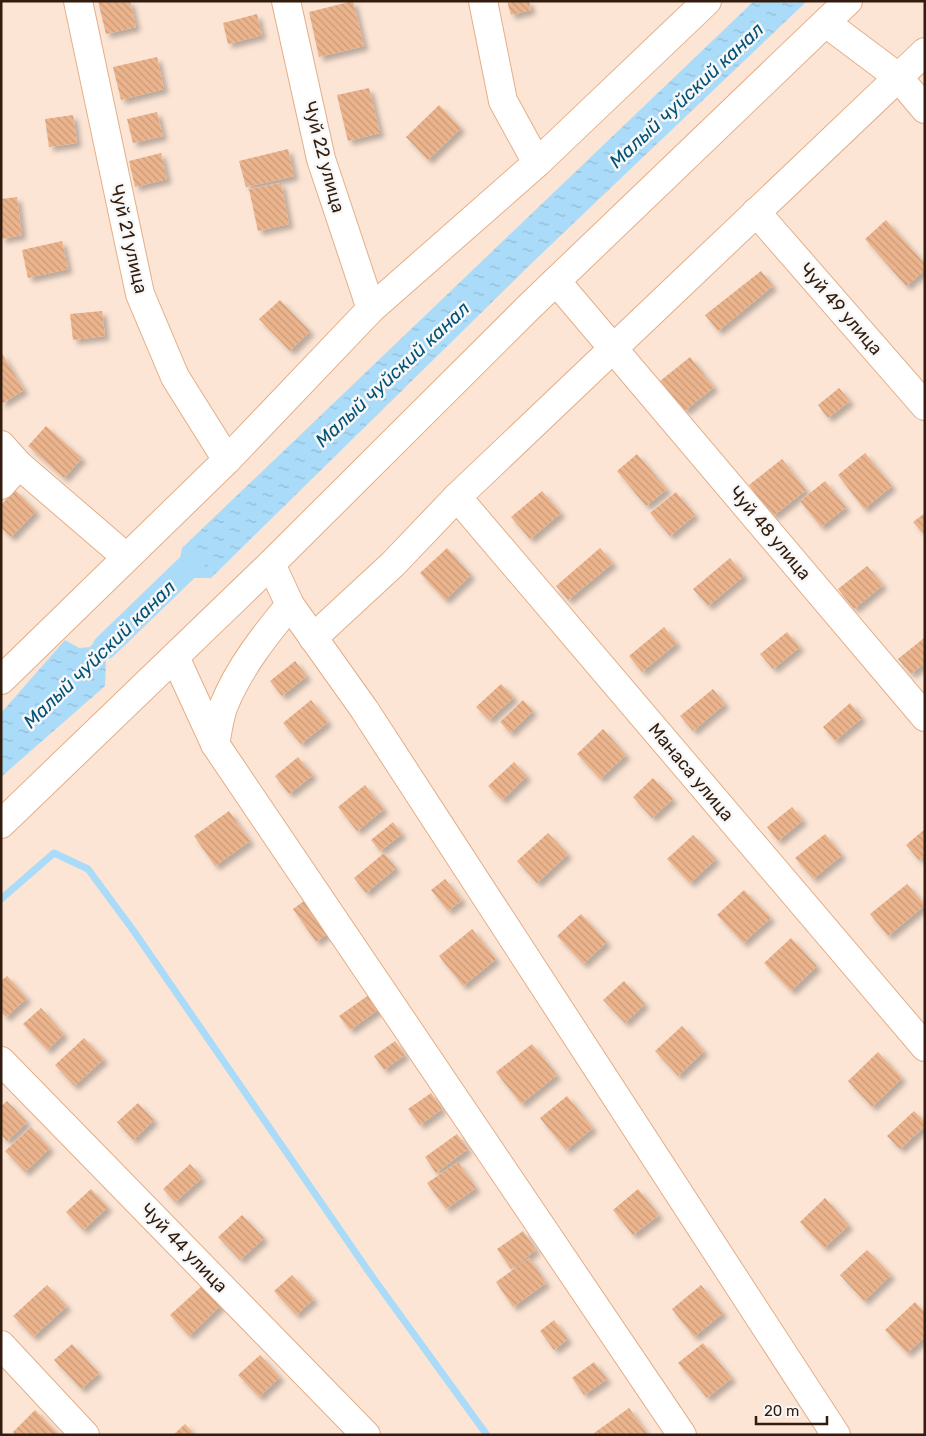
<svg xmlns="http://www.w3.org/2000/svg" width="926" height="1436" font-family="Rubik,sans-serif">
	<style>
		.water { fill: url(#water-ripples) }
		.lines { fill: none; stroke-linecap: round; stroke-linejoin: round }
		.stream { stroke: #aadbf9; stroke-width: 7 }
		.canal { stroke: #aadbf9; stroke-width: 25 }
		.building { fill: url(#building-back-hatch); filter: url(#shadow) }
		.minor-casing { stroke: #e4ae87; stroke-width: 30 }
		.minor { stroke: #fff; stroke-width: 28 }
		.labels { text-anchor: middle; stroke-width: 5; stroke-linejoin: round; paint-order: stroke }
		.street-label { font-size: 18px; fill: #311c0d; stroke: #f7f7f7 }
		.water-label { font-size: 19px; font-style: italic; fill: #025377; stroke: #f7f7f7 }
	</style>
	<defs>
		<pattern id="water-ripples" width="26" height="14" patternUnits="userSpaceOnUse" patternTransform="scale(1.25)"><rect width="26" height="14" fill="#aadbf9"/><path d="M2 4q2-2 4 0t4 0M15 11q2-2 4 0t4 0" fill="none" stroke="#93bbd4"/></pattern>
		<pattern id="building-back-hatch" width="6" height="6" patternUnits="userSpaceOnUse" patternTransform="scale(1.25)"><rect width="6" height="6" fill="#ebb48d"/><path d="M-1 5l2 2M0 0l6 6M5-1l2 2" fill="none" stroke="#ca9a78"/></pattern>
		<filter id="shadow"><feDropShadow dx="4.5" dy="4.5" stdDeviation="2.5" flood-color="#0004"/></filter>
	</defs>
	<rect width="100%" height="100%" fill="#fce5d5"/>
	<g class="water">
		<path d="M754 1H807L535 260 211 578H190L173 592 163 580 179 565 182 548Z"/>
		<path d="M124 616 135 628 106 660 105 686 1 777V713L65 640 79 648 90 647Z"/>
	</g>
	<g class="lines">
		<path class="stream" d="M1 899 54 853 88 869 133 930 371 1275 487 1435"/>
		<path class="canal" d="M105 647 193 562"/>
	</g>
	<g class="building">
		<path d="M98 1H130L136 27 106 34Z"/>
		<path d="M353 1 364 46 319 57 309 12Z"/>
		<path d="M507 1H529L531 10 511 15Z"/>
		<path d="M257 14 262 35 228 44 223 23Z"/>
		<path d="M157 57 164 89 121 100 113 67Z"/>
		<path d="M369 88 380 133 348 141 337 95Z"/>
		<path d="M439 105 461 128 428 160 406 137Z"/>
		<path d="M157 112 163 136 133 143 127 119Z"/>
		<path d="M73 115 77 143 49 147 45 119Z"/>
		<path d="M288 149 294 176 246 187 239 161Z"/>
		<path d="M161 153 167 179 135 187 129 161Z"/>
		<path d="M281 183 289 224 258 231 249 189Z"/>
		<path d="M17 197 22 235 1 239V199Z"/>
		<path d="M886 220 925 264V270L906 286 865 239Z"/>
		<path d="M62 241 68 269 28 278 22 250Z"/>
		<path d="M761 271 773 286 718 331 705 315Z"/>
		<path d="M280 300 310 331 290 351 259 319Z"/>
		<path d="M102 311 105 336 73 340 70 314Z"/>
		<path d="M1 352 24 390 1 404Z"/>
		<path d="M690 357 714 387 685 411 660 381Z"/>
		<path d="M839 388 850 401 828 418 818 405Z"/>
		<path d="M46 426 82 458 64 478 28 446Z"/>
		<path d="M865 453 892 486 864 509 838 475Z"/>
		<path d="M637 454 667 489 646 506 617 471Z"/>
		<path d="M782 459 806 490 773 516 749 485Z"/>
		<path d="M825 481 846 507 821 527 800 501Z"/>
		<path d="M15 490 36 511 11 537 1 528V505Z"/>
		<path d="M542 491 561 513 530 539 511 517Z"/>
		<path d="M676 492 695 515 670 536 650 513Z"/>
		<path d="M925 513V535L913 522Z"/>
		<path d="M447 548 471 575 445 600 420 573Z"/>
		<path d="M600 548 613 563 568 600 556 586Z"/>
		<path d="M730 558 744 576 708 606 693 589Z"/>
		<path d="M867 566 883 585 854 609 838 589Z"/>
		<path d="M664 627 677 643 642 672 629 656Z"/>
		<path d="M787 632 800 647 773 669 760 654Z"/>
		<path d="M924 638 925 663 911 674 898 659Z"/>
		<path d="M295 661 307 676 282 696 270 681Z"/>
		<path d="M501 684 514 697 489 720 476 707Z"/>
		<path d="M713 689 725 704 693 731 680 716Z"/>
		<path d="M311 700 328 722 301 744 283 723Z"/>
		<path d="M523 700 533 711 510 733 500 722Z"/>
		<path d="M850 703 862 718 835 741 823 727Z"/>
		<path d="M603 729 626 755 600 779 577 754Z"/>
		<path d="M298 757 313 775 289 794 275 776Z"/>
		<path d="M514 762 527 776 502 800 488 786Z"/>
		<path d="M653 778 673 799 652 818 633 797Z"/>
		<path d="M365 785 384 809 357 831 338 807Z"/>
		<path d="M792 807 803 820 778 841 767 827Z"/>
		<path d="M229 811 250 841 215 866 194 836Z"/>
		<path d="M393 822 402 834 380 851 371 840Z"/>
		<path d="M925 829V855L919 860 906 845Z"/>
		<path d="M548 833 568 854 537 883 517 861Z"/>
		<path d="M825 834 842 855 813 879 795 858Z"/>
		<path d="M693 835 716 859 690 883 667 859Z"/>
		<path d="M384 853 396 868 366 893 354 878Z"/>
		<path d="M445 879 462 900 448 911 431 890Z"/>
		<path d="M907 884 925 905 888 936 870 914Z"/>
		<path d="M744 890 771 918 743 943 717 915Z"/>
		<path d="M308 898 331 931 316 942 293 909Z"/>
		<path d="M581 914 607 942 583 964 557 936Z"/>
		<path d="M472 929 496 959 463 986 439 956Z"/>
		<path d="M791 938 817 966 791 991 764 963Z"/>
		<path d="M7 976 27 998 6 1017 1 1012V981Z"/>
		<path d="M624 981 645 1004 625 1023 603 1000Z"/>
		<path d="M373 992 383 1006 350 1030 339 1016Z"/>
		<path d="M41 1008 64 1034 47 1050 23 1024Z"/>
		<path d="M682 1026 704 1051 678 1076 655 1051Z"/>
		<path d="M84 1038 104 1059 74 1086 55 1065Z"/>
		<path d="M395 1041 405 1055 384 1070 374 1056Z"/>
		<path d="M532 1044 557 1075 521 1104 496 1072Z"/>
		<path d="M878 1052 902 1078 872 1107 848 1081Z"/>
		<path d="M431 1093 442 1109 420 1125 408 1109Z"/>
		<path d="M567 1096 593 1128 566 1150 540 1118Z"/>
		<path d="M7 1101 27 1122 7 1141 1 1135V1106Z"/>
		<path d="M138 1103 154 1120 133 1140 117 1122Z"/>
		<path d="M914 1111 925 1122V1126L900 1149 887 1136Z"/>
		<path d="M31 1127 50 1148 25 1172 5 1151Z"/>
		<path d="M457 1134 468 1149 436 1173 425 1157Z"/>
		<path d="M458 1162 476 1188 446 1209 427 1183Z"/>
		<path d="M190 1164 202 1178 175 1202 163 1189Z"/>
		<path d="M91 1189 108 1207 83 1230 66 1212Z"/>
		<path d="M638 1189 659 1215 633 1235 613 1210Z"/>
		<path d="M825 1198 849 1225 824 1248 800 1222Z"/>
		<path d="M242 1215 264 1238 240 1260 218 1237Z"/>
		<path d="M523 1231 536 1250 511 1269 497 1249Z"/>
		<path d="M867 1250 891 1275 864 1301 840 1275Z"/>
		<path d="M529 1258 546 1283 513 1307 496 1282Z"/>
		<path d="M292 1275 314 1299 296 1315 274 1291Z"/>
		<path d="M47 1285 67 1306 33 1337 13 1316Z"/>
		<path d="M203 1285 221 1305 189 1336 170 1315Z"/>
		<path d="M701 1285 723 1313 694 1337 672 1309Z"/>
		<path d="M915 1302 925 1313V1337L907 1353 885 1330Z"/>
		<path d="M554 1320 568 1339 554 1350 540 1331Z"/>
		<path d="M703 1343 732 1378 707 1398 678 1363Z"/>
		<path d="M72 1344 99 1373 81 1389 54 1360Z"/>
		<path d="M260 1355 280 1377 259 1397 238 1375Z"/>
		<path d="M594 1362 607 1379 584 1395 572 1378Z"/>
		<path d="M629 1408 648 1435H596L594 1433Z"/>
		<path d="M35 1410 57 1433 55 1435H16L13 1432Z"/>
		<path d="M185 1424 195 1435H173Z"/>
	</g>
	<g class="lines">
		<g class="minor-casing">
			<g id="minor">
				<path d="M78 1 140 294 175 377 227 460"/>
				<path d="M286 1 321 159 371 309"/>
				<path d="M483 1 503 101 537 163"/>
				<path d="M826 23 898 77 925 109"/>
				<path d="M756 212 925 406"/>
				<path d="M556 281 925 717"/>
				<path d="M1 445 19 465 126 557"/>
				<path d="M1 485 19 465"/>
				<path d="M457 497 925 1047"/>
				<path d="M271 564 290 605 364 709 836 1435"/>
				<path d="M313 638 393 564 457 497 925 52"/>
				<path d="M175 657 215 744 682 1435"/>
				<path d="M1 680 227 460 371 309 537 163 707 1"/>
				<path d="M215 744C218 731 219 717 224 705 239 668 265 635 290 605"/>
				<path d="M1 824 271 564 529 307 848 1"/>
				<path d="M1 1061 366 1435"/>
				<path d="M1 1345 85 1435"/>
			</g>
		</g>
		<use href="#minor" class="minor"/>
	</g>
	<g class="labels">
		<g class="street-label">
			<text transform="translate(324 157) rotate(75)" y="6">Чуй 22 улица</text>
			<text transform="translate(129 239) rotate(77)" y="6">Чуй 21 улица</text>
			<text transform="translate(841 309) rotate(49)" y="6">Чуй 49 улица</text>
			<text transform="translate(770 533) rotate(50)" y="6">Чуй 48 улица</text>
			<text transform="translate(691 772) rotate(50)" y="6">Манаса улица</text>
			<text transform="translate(184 1248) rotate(46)" y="6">Чуй 44 улица</text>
		</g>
		<g class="water-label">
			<text transform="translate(686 95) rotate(-43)" y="7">Малый чуйский канал</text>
			<text transform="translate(392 374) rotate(-43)" y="7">Малый чуйский канал</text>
			<text transform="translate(99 654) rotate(-44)" y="7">Малый чуйский канал</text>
		</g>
	</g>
	<rect width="926" height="1436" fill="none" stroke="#311c0d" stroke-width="5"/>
	<path d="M756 1416v8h71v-8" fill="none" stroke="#311c0d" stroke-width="2.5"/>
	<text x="764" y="1416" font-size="15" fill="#311c0d" stroke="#f7f7f7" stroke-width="4" paint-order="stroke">20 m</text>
</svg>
